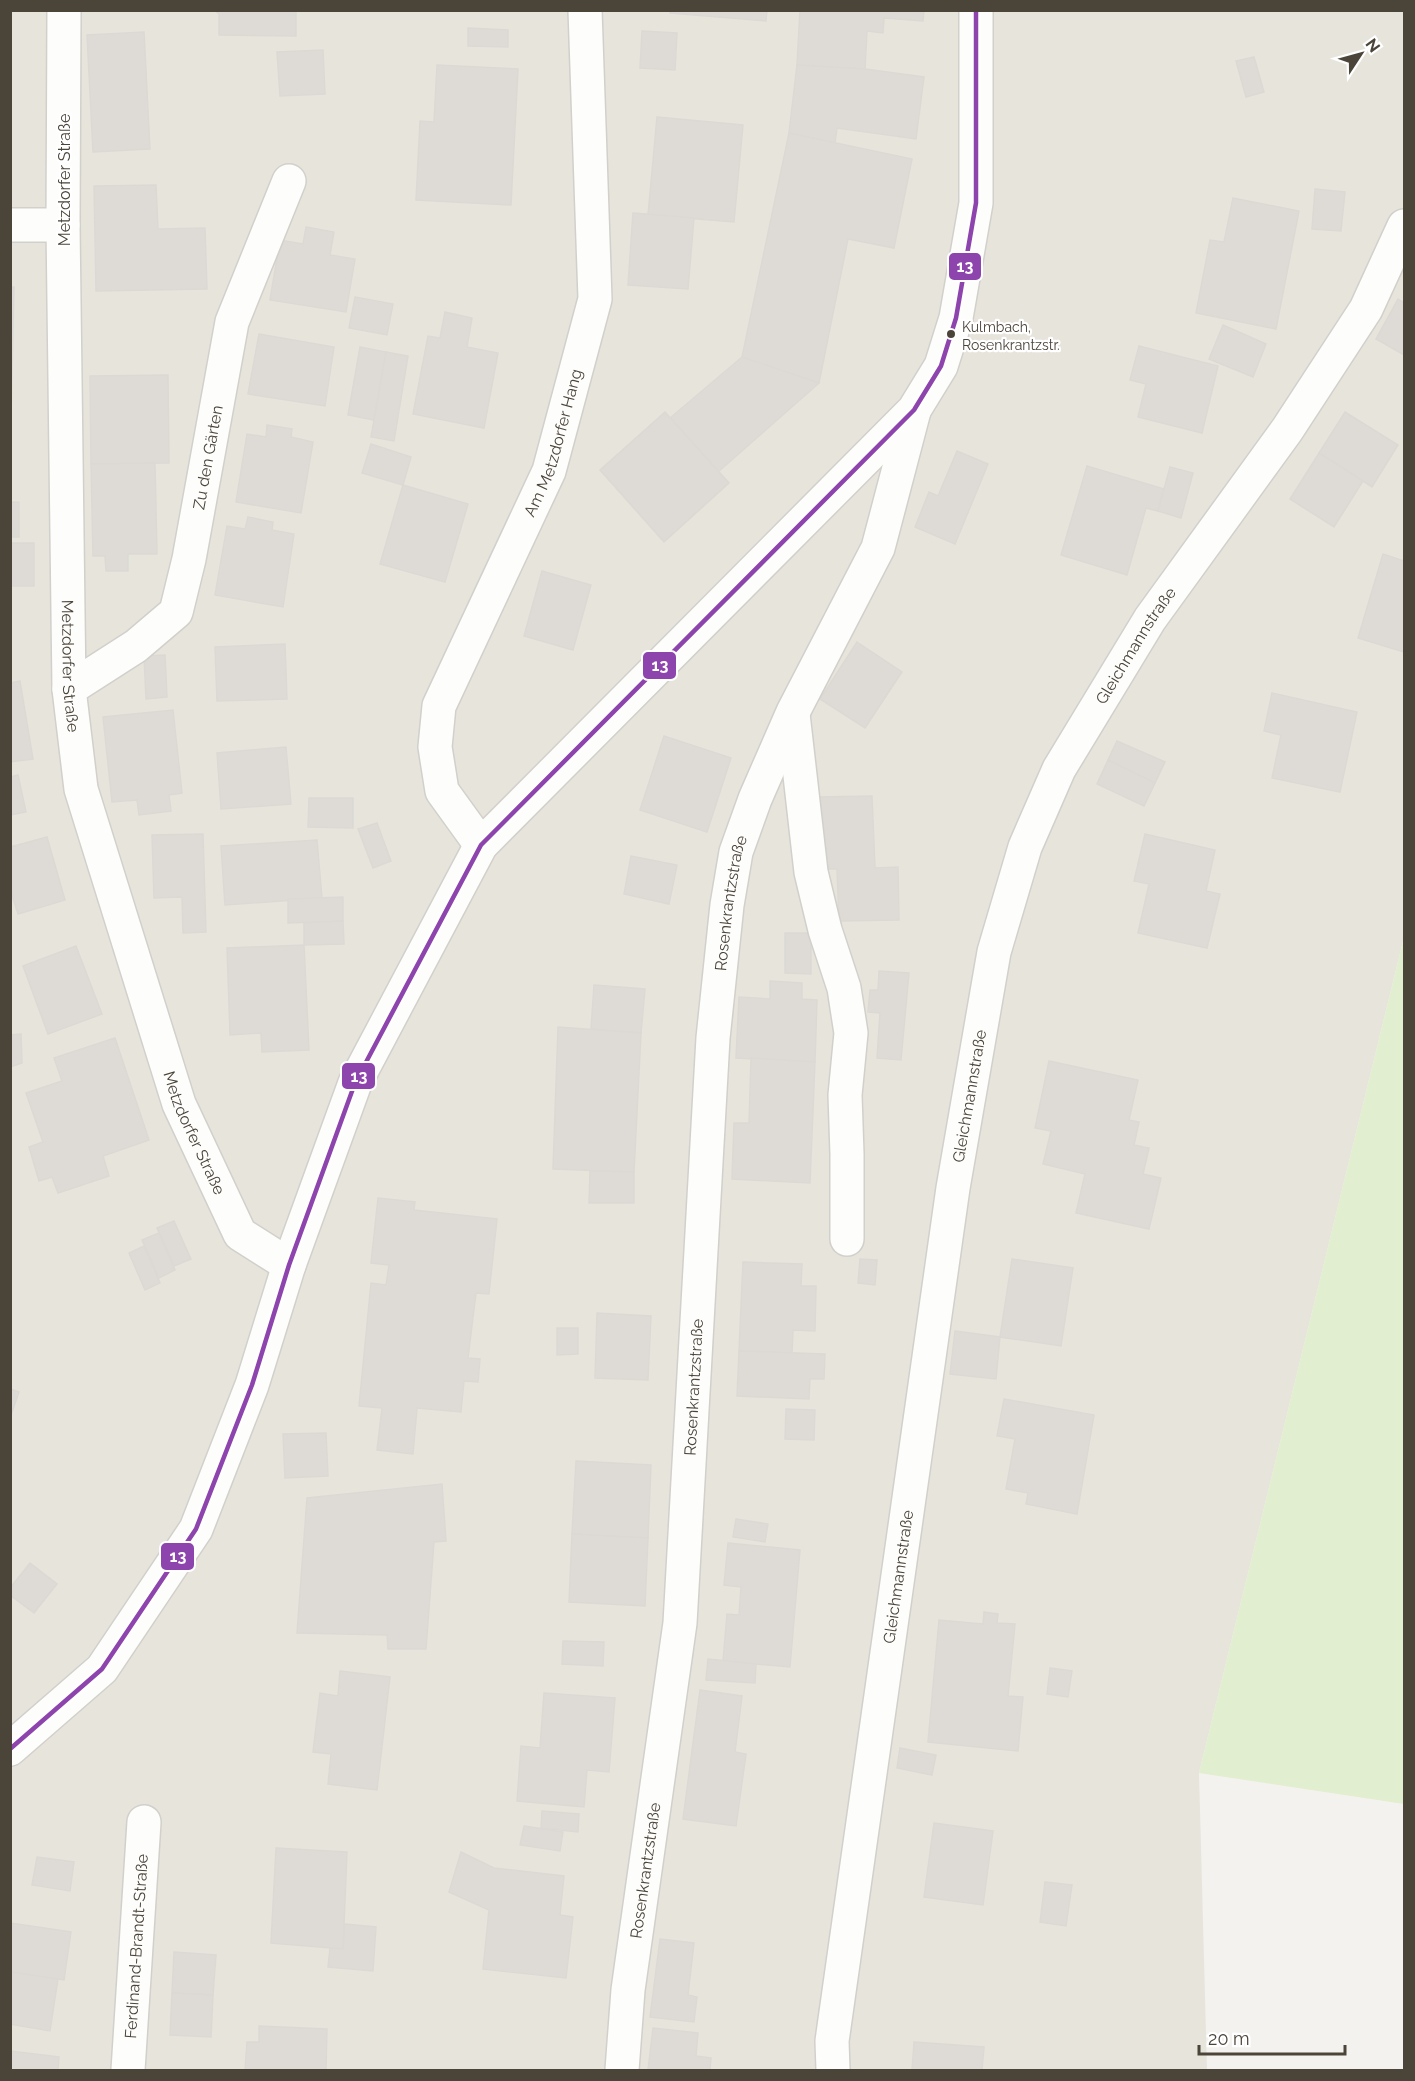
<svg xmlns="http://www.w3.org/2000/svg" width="1415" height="2081" font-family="Raleway,sans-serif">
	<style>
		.residential { fill: #e7e4dc }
		.green { fill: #e1eecf }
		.building { fill: #dedbd6; stroke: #dcd9d4; stroke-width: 1.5 }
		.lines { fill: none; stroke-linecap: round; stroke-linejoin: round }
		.street-casing { stroke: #d2d0cb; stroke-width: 36 }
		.street { stroke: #fdfdfc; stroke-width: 33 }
		.bus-1-casing { stroke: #fff; stroke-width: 9 }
		.bus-1 { stroke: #8e44ad; stroke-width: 4.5 }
		.bus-dot { fill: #4b4439; stroke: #fff; stroke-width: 2 }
		.labels { text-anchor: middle; stroke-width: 4.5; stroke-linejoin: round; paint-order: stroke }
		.bus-label { font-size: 14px; fill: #4b4439; stroke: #fff; text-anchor: start }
		.street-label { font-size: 16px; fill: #4b4439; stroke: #fff }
		.line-badge { stroke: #fff; stroke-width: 2 }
		.badge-label { font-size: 16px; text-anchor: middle; font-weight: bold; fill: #fff }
	</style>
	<rect width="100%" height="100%" fill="#f4f2ee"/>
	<path class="residential" d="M11 11H1404V937L1199 1773 1207 2070H11Z"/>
	<path class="green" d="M1404 937V1804L1199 1773Z"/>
	<g class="building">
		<path d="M214 10H296V36L219 35V14Z"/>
		<path d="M670 10H767L766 21 670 13Z"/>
		<path d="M800 10H924L923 21 884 18 883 33 867 31 865 69 797 65Z"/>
		<path d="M468 28 508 30V47L468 46Z"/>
		<path d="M642 31 677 33 675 70 640 68Z"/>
		<path d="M144 32 150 149 93 152 87 35Z"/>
		<path d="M323 50 325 94 280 96 277 52Z"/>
		<path d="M1254 57 1264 92 1246 97 1236 61Z"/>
		<path d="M437 65 518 69 511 205 416 200 420 121 434 122Z"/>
		<path d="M797 65 865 69 924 77 916 139 837 128 835 143 789 133Z"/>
		<path d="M657 117 743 125 734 222 648 215Z"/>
		<path d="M789 133 912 159 894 248 848 239 819 383 742 357Z"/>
		<path d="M156 185 158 229 205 228 207 289 96 291 94 186Z"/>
		<path d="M1315 189 1345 192 1341 231 1312 229Z"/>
		<path d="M1233 198 1299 211 1276 329 1196 313 1210 240 1224 242Z"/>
		<path d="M633 213 694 218 688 289 628 285Z"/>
		<path d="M306 227 334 232 330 255 355 259 346 312 270 300 280 240 303 244Z"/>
		<path d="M10 287H14L11 416H10Z"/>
		<path d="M355 297 393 304 387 335 349 328Z"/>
		<path d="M1398 299 1404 303V355L1376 339Z"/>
		<path d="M445 312 472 318 467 347 498 353 484 428 413 414 428 336 440 338Z"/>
		<path d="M1223 325 1266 344 1253 377 1209 359Z"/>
		<path d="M259 334 334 347 325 406 248 394Z"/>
		<path d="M1139 346 1218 366 1202 433 1138 417 1146 384 1130 380Z"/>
		<path d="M360 347 386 352 374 420 348 415Z"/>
		<path d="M386 352 408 356 394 441 371 437Z"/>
		<path d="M742 357 819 383 718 472 670 418Z"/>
		<path d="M168 375 169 463 91 464 90 376Z"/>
		<path d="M665 412 729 483 664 542 600 470Z"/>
		<path d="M1345 412 1398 445 1372 487 1319 453Z"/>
		<path d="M267 425 292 429 291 437 313 442 301 513 236 502 247 434 266 437Z"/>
		<path d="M371 444 411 457 403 485 362 473Z"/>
		<path d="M957 451 988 464 955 544 915 527 929 492 938 496Z"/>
		<path d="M1319 453 1363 481 1334 527 1290 499Z"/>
		<path d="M155 463 157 554H128V571H106L105 556H93L91 464Z"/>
		<path d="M1087 466 1164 489 1158 511 1146 508 1127 575 1061 555Z"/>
		<path d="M1170 467 1193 473 1181 518 1158 511Z"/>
		<path d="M403 485 468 504 445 582 380 564Z"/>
		<rect x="10" y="502" width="9" height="35"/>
		<path d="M248 517 273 522 272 530 294 534 283 607 215 595 227 526 245 529Z"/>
		<rect x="10" y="543" width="24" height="43"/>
		<path d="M1383 554 1404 561V652L1358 638Z"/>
		<path d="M542 571 591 585 573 650 524 636Z"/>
		<path d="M857 642 902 672 865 728 820 699Z"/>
		<path d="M285 644 287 699 217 701 215 647Z"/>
		<path d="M165 655 167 697 146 699 144 656Z"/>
		<path d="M20 681 33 759 10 762V683Z"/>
		<path d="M1272 693 1357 712 1340 792 1272 778 1281 735 1264 731Z"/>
		<path d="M173 710 182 793 169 795 171 811 139 815 137 800 112 802 103 717Z"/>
		<path d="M664 736 731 758 707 832 640 810Z"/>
		<path d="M1117 741 1165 762 1155 783 1108 760Z"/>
		<path d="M286 747 291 804 221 809 217 753Z"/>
		<path d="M1108 760 1155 783 1144 806 1097 784Z"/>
		<path d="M18 775 26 812 10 815V777Z"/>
		<path d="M872 796 875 868 898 867 899 920 839 921 837 869H820L818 797Z"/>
		<path d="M309 798H353V828L308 827Z"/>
		<path d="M377 823 391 861 373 868 358 829Z"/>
		<path d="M203 834 206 932 183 933 182 897 154 898 152 835Z"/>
		<path d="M1145 834 1215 850 1206 891 1220 894 1207 948 1138 933 1149 884 1134 881Z"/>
		<path d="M47 837 65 900 18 914 10 889V847Z"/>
		<path d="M317 840 322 898 225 905 221 846Z"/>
		<path d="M631 856 677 865 669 904 624 894Z"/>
		<path d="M343 897V921L288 923V899Z"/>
		<path d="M343 921 344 944 304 945V923Z"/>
		<path d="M785 933H811V974L785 973Z"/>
		<path d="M304 945 309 1050 262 1052 261 1033 230 1035 227 948Z"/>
		<path d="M76 946 102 1014 48 1034 23 966Z"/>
		<path d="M879 971 909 973 901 1060 877 1058 880 1013 868 1012 870 990H878Z"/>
		<path d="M770 981 802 983V999L817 1000 815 1062 736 1058 739 997 770 999Z"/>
		<path d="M594 985 645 989 641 1033 591 1029Z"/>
		<path d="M558 1027 641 1033 634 1172 553 1169Z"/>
		<path d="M21 1034 22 1063 10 1067V1035Z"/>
		<path d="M115 1038 149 1140 103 1156 109 1176 58 1193 52 1177 39 1181 29 1147 43 1142 26 1093 62 1081 54 1058Z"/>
		<path d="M751 1058 815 1062 810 1183 732 1179 734 1123H749Z"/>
		<path d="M1049 1061 1138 1080 1129 1120 1139 1122 1134 1145 1149 1148 1143 1174 1161 1178 1149 1229 1076 1213 1085 1174 1043 1164 1051 1131 1035 1128Z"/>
		<path d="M590 1171 634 1172V1203H589Z"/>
		<path d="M378 1198 415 1202 414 1210 497 1219 489 1294 476 1293 468 1358 480 1359 478 1382 464 1381 461 1412 417 1408 413 1454 377 1450 382 1408 359 1406 371 1283 386 1285 389 1265 371 1263Z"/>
		<path d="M174 1221 191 1259 174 1266 157 1228Z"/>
		<path d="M159 1233 175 1270 159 1278 142 1240Z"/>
		<path d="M144 1246 160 1283 145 1290 129 1253Z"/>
		<path d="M860 1259 877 1260 875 1285 858 1283Z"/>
		<path d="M1012 1259 1073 1268 1061 1346 1000 1337Z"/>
		<path d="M743 1262 802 1264 801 1286H816L815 1331 793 1330 792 1353 739 1351Z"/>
		<path d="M597 1313 651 1316 648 1380 595 1378Z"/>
		<path d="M557 1328H578V1354L557 1355Z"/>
		<path d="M955 1331 1000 1337 996 1379 950 1374Z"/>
		<path d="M739 1351 825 1354 824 1379H810L809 1399 737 1396Z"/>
		<path d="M10 1389 19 1392 10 1418Z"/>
		<path d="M1004 1399 1094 1415 1077 1514 1026 1504 1028 1493 1006 1489 1015 1439 997 1436Z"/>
		<path d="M786 1409 815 1410 814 1440 785 1439Z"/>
		<path d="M326 1433 328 1476 285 1478 283 1434Z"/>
		<path d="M576 1461 651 1465 648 1538 572 1534Z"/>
		<path d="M442 1484 446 1541 434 1542 426 1649H388L387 1635 297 1633 307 1498Z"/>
		<path d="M736 1519 768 1524 765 1542 733 1537Z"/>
		<path d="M572 1534 648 1538 645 1606 569 1602Z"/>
		<path d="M728 1543 800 1550 790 1667 723 1661 727 1614 739 1615 741 1587 724 1585Z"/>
		<path d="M30 1563 57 1584 34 1613 10 1595V1588Z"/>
		<path d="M984 1612 998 1614 997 1623 1015 1624 1008 1696 1023 1697 1018 1751 928 1742 939 1620 983 1624Z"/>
		<path d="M563 1641 604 1642 603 1666 562 1664Z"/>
		<path d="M708 1659 756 1664 755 1683 706 1680Z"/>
		<path d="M1050 1668 1072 1671 1068 1697 1047 1694Z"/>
		<path d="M340 1671 390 1677 377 1790 328 1784 331 1754 313 1752 320 1693 338 1696Z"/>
		<path d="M700 1690 742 1696 735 1752 746 1754 736 1826 683 1819Z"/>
		<path d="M544 1693 615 1698 609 1772 587 1770 584 1807 517 1801 521 1746 540 1748Z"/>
		<path d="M900 1748 936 1755 932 1775 897 1768Z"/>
		<path d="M542 1811 579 1814 578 1832 541 1828Z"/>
		<path d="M934 1823 993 1831 983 1905 924 1897Z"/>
		<path d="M524 1826 563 1832 560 1851 520 1845Z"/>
		<path d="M276 1848 347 1852 343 1949 271 1943Z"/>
		<path d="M461 1852 494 1868 564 1876 560 1915 573 1917 566 1978 483 1969 489 1910 449 1892Z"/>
		<path d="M37 1857 74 1862 70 1891 32 1885Z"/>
		<path d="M1045 1882 1072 1885 1066 1926 1040 1922Z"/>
		<path d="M10 1923 71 1932 64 1980 10 1972Z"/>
		<path d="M345 1924 376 1927 373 1971 328 1967 330 1948 343 1949Z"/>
		<path d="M660 1939 694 1943 688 1995 697 1997 694 2022 650 2017Z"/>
		<path d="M174 1952 216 1955 213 1995 172 1993Z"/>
		<path d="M10 1972 58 1979 50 2031 10 2024Z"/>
		<path d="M172 1993 213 1995 211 2037 170 2035Z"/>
		<path d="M259 2026 327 2029 326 2070H245L247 2042H259Z"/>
		<path d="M653 2028 698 2033 696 2056 711 2058 710 2070H648Z"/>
		<path d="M914 2042 984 2047 982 2070H912Z"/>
		<path d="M10 2051 59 2057 58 2070H10Z"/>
	</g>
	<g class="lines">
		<g class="street-casing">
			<g id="street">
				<path id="s1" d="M64 10 63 225 69 689 81 789 179 1104 240 1234 289 1265"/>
				<path d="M10 225H63"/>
				<path id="s2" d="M69 689 136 646 176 612 189 559 232 322 289 181"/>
				<path d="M793 714 811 872 825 930 844 988 851 1033 845 1095 847 1154V1239"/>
				<path id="s3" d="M481 845 442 791 435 747 439 706 549 471 595 299 585 10"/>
				<path d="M10 1749 102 1669 196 1529 252 1385 289 1265 355 1083 481 845 914 410 941 366 956 318 976 203V10"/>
				<path id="s4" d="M128 2070 144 1822"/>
				<path id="s5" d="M622 2070 628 1990 680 1623 713 1038 727 905 736 852 755 799 793 712 878 548 914 411"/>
				<path id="s6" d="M833 2070 832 2041 953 1188 994 952 1025 847 1059 769 1150 619 1287 430 1366 309 1404 226"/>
			</g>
		</g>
		<use href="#street" class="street"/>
		<g class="bus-1-casing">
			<path id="bus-1" d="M10 1749 102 1669 196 1529 252 1385 289 1265 355 1083 481 845 914 410 941 366 956 318 976 203V10"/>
		</g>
		<use href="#bus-1" class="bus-1"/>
	</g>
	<circle class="bus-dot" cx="951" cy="334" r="5"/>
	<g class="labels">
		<g class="bus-label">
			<text x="962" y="332">Kulmbach,<tspan x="962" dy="18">Rosenkrantzstr.</tspan></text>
		</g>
		<g class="street-label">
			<text transform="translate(64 180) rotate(-90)" y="6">Metzdorfer Straße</text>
			<text dy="6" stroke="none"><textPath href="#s3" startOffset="440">Am Metzdorfer Hang</textPath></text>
			<text dy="6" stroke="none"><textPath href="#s2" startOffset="290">Zu den Gärten</textPath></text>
			<text dy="6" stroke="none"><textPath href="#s6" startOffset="1470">Gleichmannstraße</textPath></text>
			<text dy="6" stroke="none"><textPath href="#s1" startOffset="656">Metzdorfer Straße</textPath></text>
			<text dy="6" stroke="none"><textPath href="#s5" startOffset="1173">Rosenkrantzstraße</textPath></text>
			<text dy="6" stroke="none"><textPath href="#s6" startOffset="984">Gleichmannstraße</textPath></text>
			<text dy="6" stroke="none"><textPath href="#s1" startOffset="1142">Metzdorfer Straße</textPath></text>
			<text dy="6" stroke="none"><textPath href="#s5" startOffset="687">Rosenkrantzstraße</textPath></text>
			<text dy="6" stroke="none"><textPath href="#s6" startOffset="498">Gleichmannstraße</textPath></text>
			<text dy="6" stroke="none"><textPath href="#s5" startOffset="201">Rosenkrantzstraße</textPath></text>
			<text dy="6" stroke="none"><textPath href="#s4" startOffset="124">Ferdinand-Brandt-Straße</textPath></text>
		</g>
	</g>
	<g class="line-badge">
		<rect x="948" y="252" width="34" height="29" rx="6" fill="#8e44ad"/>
		<rect x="642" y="651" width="35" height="29" rx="6" fill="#8e44ad"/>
		<rect x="341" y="1062" width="35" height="28" rx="6" fill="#8e44ad"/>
		<rect x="160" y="1542" width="35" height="29" rx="6" fill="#8e44ad"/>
	</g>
	<g class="badge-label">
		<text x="965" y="272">13</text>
		<text x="660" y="671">13</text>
		<text x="359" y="1082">13</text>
		<text x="178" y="1562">13</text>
	</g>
	<rect width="1415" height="2081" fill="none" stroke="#4b4439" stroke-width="24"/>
	<g transform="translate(1361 54) rotate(54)" stroke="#ffffff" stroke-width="4.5" paint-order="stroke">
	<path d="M0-4.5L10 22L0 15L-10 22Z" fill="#4b4439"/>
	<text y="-9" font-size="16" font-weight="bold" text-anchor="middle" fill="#4b4439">N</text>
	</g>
	<path d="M1199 2045v9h146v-9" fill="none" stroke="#4b4439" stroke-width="3"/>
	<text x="1208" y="2045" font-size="18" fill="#4b4439" stroke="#ffffff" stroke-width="4.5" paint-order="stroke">20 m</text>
</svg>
